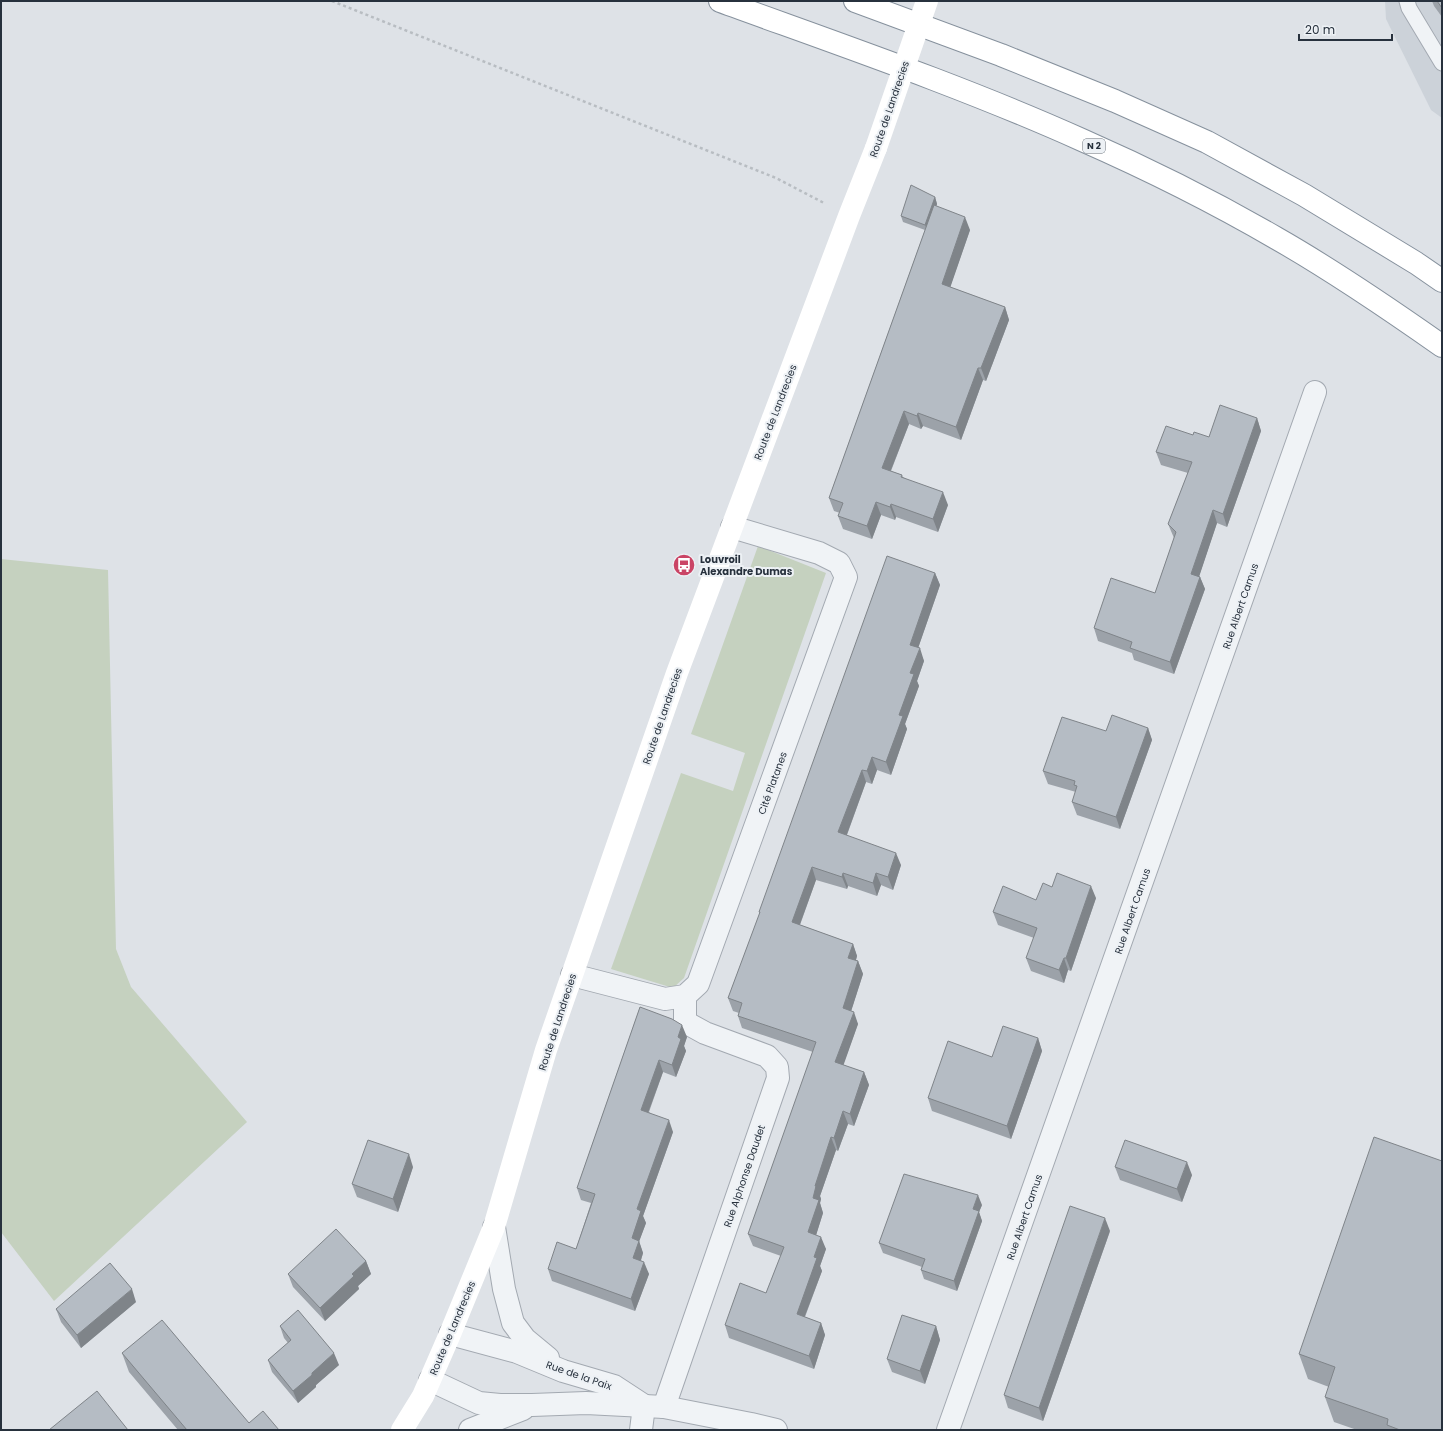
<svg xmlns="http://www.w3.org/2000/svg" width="1443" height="1431" font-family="Poppins,sans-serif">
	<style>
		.built { fill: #ccd2d9 }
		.green { fill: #c5d1bf }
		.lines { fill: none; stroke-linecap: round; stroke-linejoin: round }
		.service-casing { stroke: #a3a9b1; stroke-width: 17 }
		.minor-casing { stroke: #a3a9b1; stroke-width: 24 }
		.trunk-casing { stroke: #86919d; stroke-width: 24 }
		.path { stroke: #b8bdc2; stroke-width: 2.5; stroke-dasharray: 3 3; stroke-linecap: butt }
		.service { stroke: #f0f3f6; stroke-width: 15 }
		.minor { stroke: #f0f3f6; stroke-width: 22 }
		.secondary { stroke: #fff; stroke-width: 22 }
		.trunk { stroke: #fff; stroke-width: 22 }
		.secondary-bridge { stroke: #fff; stroke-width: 22 }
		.wall { fill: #9ca2a9 }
		.shaded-wall { fill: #7f8489 }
		.building { fill: #b5bcc4; stroke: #7f8489 }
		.labels { text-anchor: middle; stroke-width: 4; stroke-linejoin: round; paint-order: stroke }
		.shield { fill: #edf1f5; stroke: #626b74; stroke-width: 1 }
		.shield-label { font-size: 9px; font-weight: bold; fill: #27313d }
		.street-label { font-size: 10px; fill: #27313d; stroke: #edf1f5 }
		.poi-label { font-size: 10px; font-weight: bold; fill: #27313d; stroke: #edf1f5; text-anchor: start }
	</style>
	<rect width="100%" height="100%" fill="#dee2e7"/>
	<path class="built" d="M1385 1H1442V118L1431 110 1386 19Z"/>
	<g class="green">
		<path d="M758 546 826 573 684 978 673 988 611 969 681 773 733 791 745 753 691 734Z"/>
		<path d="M1 559 108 570 116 949 131 987 247 1122 54 1301 1 1232Z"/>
	</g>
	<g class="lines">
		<g class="service-casing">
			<path id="service" d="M1407 1 1409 8 1442 63"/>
		</g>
		<g class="minor-casing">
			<g id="minor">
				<path d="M572 975 665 999 685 996 698 984 846 577 839 563 819 553 732 527"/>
				<path d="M494 1227 504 1289 513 1323 525 1339 548 1358"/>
				<path d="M450 1334 517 1352 563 1371 614 1386 643 1405"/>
				<path d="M430 1380 479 1403 500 1405H532L586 1403 664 1407 751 1424 776 1430"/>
				<path d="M664 1407 778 1078 777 1067 767 1056 705 1033 685 1022V996"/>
				<path d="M470 1430 523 1409"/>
				<path d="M641 1430 644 1406"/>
				<path d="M948 1430 1315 392"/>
			</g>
		</g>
		<g class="trunk-casing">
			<g id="trunk">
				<path d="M720 1C841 45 964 87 1082 140 1148 169 1214 202 1276 238 1334 271 1388 308 1442 346"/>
				<path d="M855 1 1001 55 1115 101 1207 142 1304 195 1416 263 1442 281"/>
			</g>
		</g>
		<path class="path" d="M332 1 776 178 824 203"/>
		<use href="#service" class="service"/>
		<use href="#minor" class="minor"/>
		<path class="secondary" d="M402 1430 423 1396 450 1334 494 1227 546 1050 677 673 849 216 876 148"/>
		<use href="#trunk" class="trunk"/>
		<path class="secondary-bridge" d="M876 148 927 1"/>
	</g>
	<g class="wall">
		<path d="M1432 1H1442V17L1434 6Z"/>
		<path d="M935 197 937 204 936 206 970 230 950 287 1005 307 1009 320 986 381 983 380 961 440 923 426 921 429 909 424 891 471 902 475 903 477 948 505 938 532 896 517 895 520 881 515 872 539 843 529 838 516 840 513 834 511 829 498 925 230 903 222 901 216Z"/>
		<path d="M1257 418 1261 431 1227 527 1217 523 1199 576 1200 577 1205 589 1174 674 1134 660 1132 653 1098 641 1094 628 1155 593 1174 538 1168 524 1188 473 1161 465 1156 452 1193 435 1209 437Z"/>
		<path d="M935 573 940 585 918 648 924 661 917 681 919 686 905 724 907 729 891 775 877 770 872 784 866 782 847 835 901 865 893 890 881 885 877 896 848 886 847 889 816 880 800 925 853 944 857 956 856 960 858 961 863 974 851 1011 858 1024 843 1065 864 1072 869 1085 854 1126 848 1124 838 1151 836 1150 820 1196 821 1199 820 1203 823 1213 816 1235 826 1249 820 1266 822 1271 805 1317 821 1323 825 1335 814 1369 729 1338 725 1325 766 1293 781 1256 753 1246 748 1234 813 1052 742 1028 738 1016 739 1013 733 1011 728 998 760 913 759 912Z"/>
		<path d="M1148 728 1152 740 1120 829 1077 815 1072 802 1076 792 1048 784 1043 771 1106 731Z"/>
		<path d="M1052 887 1096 898 1071 971 1068 970 1064 983 1031 971 1026 958 1034 938 998 925 993 912 1036 900Z"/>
		<path d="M640 1007 687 1037 684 1046 686 1051 676 1077 663 1072 649 1112 673 1132 643 1216 646 1223 639 1241 643 1253 641 1260 649 1274 635 1311 552 1281 548 1269 576 1249 591 1203 581 1200 577 1188Z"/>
		<path d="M1038 1038 1042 1051 1011 1139 932 1111 928 1098Z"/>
		<path d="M1442 1161V1430H1357L1334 1422 1325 1397 1329 1387 1308 1379 1299 1354Z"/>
		<path d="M413 1167 398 1212 357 1197 352 1184Z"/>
		<path d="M1115 1167 1192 1175 1182 1202 1120 1180Z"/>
		<path d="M982 1205 979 1212 982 1221 957 1291 924 1279 921 1270 922 1267 883 1253 879 1243Z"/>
		<path d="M1110 1231 1043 1421 1008 1408 1004 1395Z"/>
		<path d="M366 1261 371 1274 358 1286 359 1289 325 1321 293 1287 288 1274Z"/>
		<path d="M136 1302 81 1348 61 1322 56 1309Z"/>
		<path d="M280 1326 339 1365 316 1385V1387L298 1403 272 1372 268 1360 288 1343 284 1338Z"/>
		<path d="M936 1326 940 1340 925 1384 892 1372 887 1359Z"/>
		<path d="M122 1353 249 1423 279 1430H178L129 1372Z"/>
	</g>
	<g class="shaded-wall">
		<path d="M935 197 937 204 928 231 925 225Z"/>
		<path d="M965 217 970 230 947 297 942 284Z"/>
		<path d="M1005 307 1009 320 986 381 981 368Z"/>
		<path d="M978 368 983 380 961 440 956 427Z"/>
		<path d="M904 411 909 424 887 480 882 468Z"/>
		<path d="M918 413 923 426 921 429 917 416Z"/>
		<path d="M1257 418 1261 431 1227 527 1223 514Z"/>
		<path d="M943 492 948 505 938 532 933 519Z"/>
		<path d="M876 502 881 515 872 539 867 526Z"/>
		<path d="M891 504 896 517 895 520 890 507Z"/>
		<path d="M1213 510 1217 523 1196 586 1191 574Z"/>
		<path d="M935 573 940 585 915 657 910 645Z"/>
		<path d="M1200 577 1205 589 1174 674 1170 662Z"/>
		<path d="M920 648 924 661 917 681 919 686 905 724 907 729 891 775 886 762 910 673Z"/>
		<path d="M1148 728 1152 740 1120 829 1116 817Z"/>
		<path d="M872 757 877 770 872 784 867 771Z"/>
		<path d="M862 770 866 782 843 845 838 832Z"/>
		<path d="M896 853 901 865 893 890 888 877Z"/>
		<path d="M812 867 816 880 796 935 792 922Z"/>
		<path d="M843 873 848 886 847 889 842 877Z"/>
		<path d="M876 873 881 885 877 896 873 883Z"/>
		<path d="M1091 886 1096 898 1071 971 1066 958Z"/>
		<path d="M853 944 857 956 853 970 848 958Z"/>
		<path d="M1064 958 1068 970 1064 983 1059 970Z"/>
		<path d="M858 961 863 974 848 1021 843 1008Z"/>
		<path d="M854 1012 858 1024 840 1075 835 1062Z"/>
		<path d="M682 1025 687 1037 684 1046 686 1051 676 1077 672 1065 678 1037Z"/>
		<path d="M1038 1038 1042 1051 1011 1139 1007 1126Z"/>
		<path d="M659 1060 663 1072 645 1121 641 1110Z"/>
		<path d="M864 1072 869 1085 854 1126 850 1114Z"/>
		<path d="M843 1111 848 1124 838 1151 834 1138Z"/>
		<path d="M669 1120 673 1132 643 1216 646 1223 636 1250 632 1238 637 1209Z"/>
		<path d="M831 1137 836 1150 820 1196 821 1199 820 1203 823 1213 813 1245 808 1232 815 1186Z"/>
		<path d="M409 1154 413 1167 398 1212 393 1199Z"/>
		<path d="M1187 1162 1192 1175 1182 1202 1177 1189Z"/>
		<path d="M978 1195 982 1205 979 1212 982 1221 957 1291 954 1281 973 1209Z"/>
		<path d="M1105 1218 1110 1231 1043 1421 1039 1408Z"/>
		<path d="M821 1237 826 1249 820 1266 822 1271 801 1326 797 1314 814 1257Z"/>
		<path d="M639 1241 643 1253 638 1270 633 1258Z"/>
		<path d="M366 1261 371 1274 358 1286 359 1289 325 1321 320 1308 352 1274Z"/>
		<path d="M644 1262 649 1274 635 1311 631 1299Z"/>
		<path d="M132 1289 136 1302 81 1348 77 1335Z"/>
		<path d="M821 1323 825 1335 814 1369 809 1356Z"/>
		<path d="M936 1326 940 1340 925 1384 920 1371Z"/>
		<path d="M334 1353 339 1365 316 1385V1387L298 1403 293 1391 312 1373Z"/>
	</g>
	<g class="building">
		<path d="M1437 1H1442V8Z"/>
		<path d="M911 185 935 197 925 225 901 216Z"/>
		<path d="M934 205 965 217 942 284 1005 307 981 368H978L956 427 918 413 917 416 904 411 882 468 902 475 901 477 943 492 933 519 891 504 890 507 876 502 867 526 838 516 843 503 829 498Z"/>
		<path d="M1220 405 1257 418 1223 514 1213 510 1191 574 1200 577 1170 662 1130 648 1132 642 1094 628 1111 578 1155 593 1176 532 1168 524 1192 462 1156 452 1166 426 1193 435 1194 432 1209 437Z"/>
		<path d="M887 556 935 573 910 645 920 648 910 673 914 674 899 715 903 716 886 762 872 757 867 771 862 770 838 832 896 853 888 877 876 873 873 883 843 873 842 877 812 867 792 922 853 944 848 958 858 961 843 1008 854 1012 835 1062 864 1072 850 1114 843 1111 834 1138 831 1137 815 1186H816L813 1198 819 1200 808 1232 821 1237 814 1257 817 1258 797 1314 821 1323 809 1356 725 1325 740 1283 766 1293 784 1247 748 1234 816 1042 738 1016 742 1003 728 998 760 912H759Z"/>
		<path d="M1112 715 1148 728 1116 817 1072 802 1077 786 1074 785 1075 781 1043 771 1062 717 1106 731Z"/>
		<path d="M1057 873 1091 886 1066 958H1064L1059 970 1026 958 1037 928 993 912 1003 886 1036 900 1043 883 1052 887Z"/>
		<path d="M640 1007 672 1019 682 1025 678 1037 681 1039 672 1065 659 1060 641 1110 669 1120 637 1209 641 1211 632 1238 639 1241 633 1258 644 1262 631 1299 548 1269 557 1242 576 1249 595 1194 577 1188Z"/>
		<path d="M1003 1026 1038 1038 1007 1126 928 1098 948 1041 992 1057Z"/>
		<path d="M1374 1137 1442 1161V1430H1400L1387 1425 1388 1419 1325 1397 1335 1367 1299 1354Z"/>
		<path d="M368 1140 409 1154 393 1199 352 1184Z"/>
		<path d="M1125 1140 1187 1162 1177 1189 1115 1167Z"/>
		<path d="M904 1174 978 1195 973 1209 979 1211 954 1281 921 1270 925 1259 879 1243Z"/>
		<path d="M1070 1206 1105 1218 1039 1408 1004 1395Z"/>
		<path d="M336 1229 366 1261 352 1274 354 1276 320 1308 288 1274Z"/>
		<path d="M110 1263 132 1289 77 1335 56 1309Z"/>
		<path d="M298 1310 334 1353 312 1373V1375L293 1391 268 1360 291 1340 280 1326Z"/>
		<path d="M902 1315 936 1326 920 1371 887 1359Z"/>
		<path d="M162 1320 249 1423 263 1411 279 1430H187L122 1353Z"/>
		<path d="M97 1391 128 1430H49Z"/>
	</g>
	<defs>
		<g id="bus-disc" transform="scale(1.15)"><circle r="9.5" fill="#ca4465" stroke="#edf1f5"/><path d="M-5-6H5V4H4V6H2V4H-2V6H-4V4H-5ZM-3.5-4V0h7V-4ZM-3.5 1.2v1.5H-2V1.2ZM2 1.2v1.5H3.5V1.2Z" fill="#fff"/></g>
	</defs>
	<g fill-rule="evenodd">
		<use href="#bus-disc" x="684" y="565"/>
	</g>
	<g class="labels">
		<rect class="shield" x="1083" y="139" width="22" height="14" rx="3"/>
		<g class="shield-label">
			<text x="1094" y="149">N 2</text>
		</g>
		<g class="street-label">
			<text transform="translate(889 109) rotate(-71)" y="4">Route de Landrecies</text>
			<text transform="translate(775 412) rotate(-69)" y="4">Route de Landrecies</text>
			<text transform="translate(1240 606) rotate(-71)" y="4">Rue Albert Camus</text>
			<text transform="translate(662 716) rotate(-71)" y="4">Route de Landrecies</text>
			<text transform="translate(772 783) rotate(-70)" y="4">Cité Platanes</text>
			<text transform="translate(1132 911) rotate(-71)" y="4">Rue Albert Camus</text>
			<text transform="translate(557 1022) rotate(-72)" y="4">Route de Landrecies</text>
			<text transform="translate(744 1176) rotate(-71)" y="4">Rue Alphonse Daudet</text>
			<text transform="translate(1024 1217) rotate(-71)" y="4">Rue Albert Camus</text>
			<text transform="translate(452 1328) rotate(-67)" y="4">Route de Landrecies</text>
			<text transform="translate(579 1375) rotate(19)" y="4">Rue de la Paix</text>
		</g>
		<g class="poi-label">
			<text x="700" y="563">Louvroil<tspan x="700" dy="12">Alexandre Dumas</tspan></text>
		</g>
	</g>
	<rect width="1443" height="1431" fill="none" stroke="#27313d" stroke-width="4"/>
	<path d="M1299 34v6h93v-6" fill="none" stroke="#27313d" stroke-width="2"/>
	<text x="1305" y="34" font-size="12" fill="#27313d" stroke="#edf1f5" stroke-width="3" paint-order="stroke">20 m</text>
</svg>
